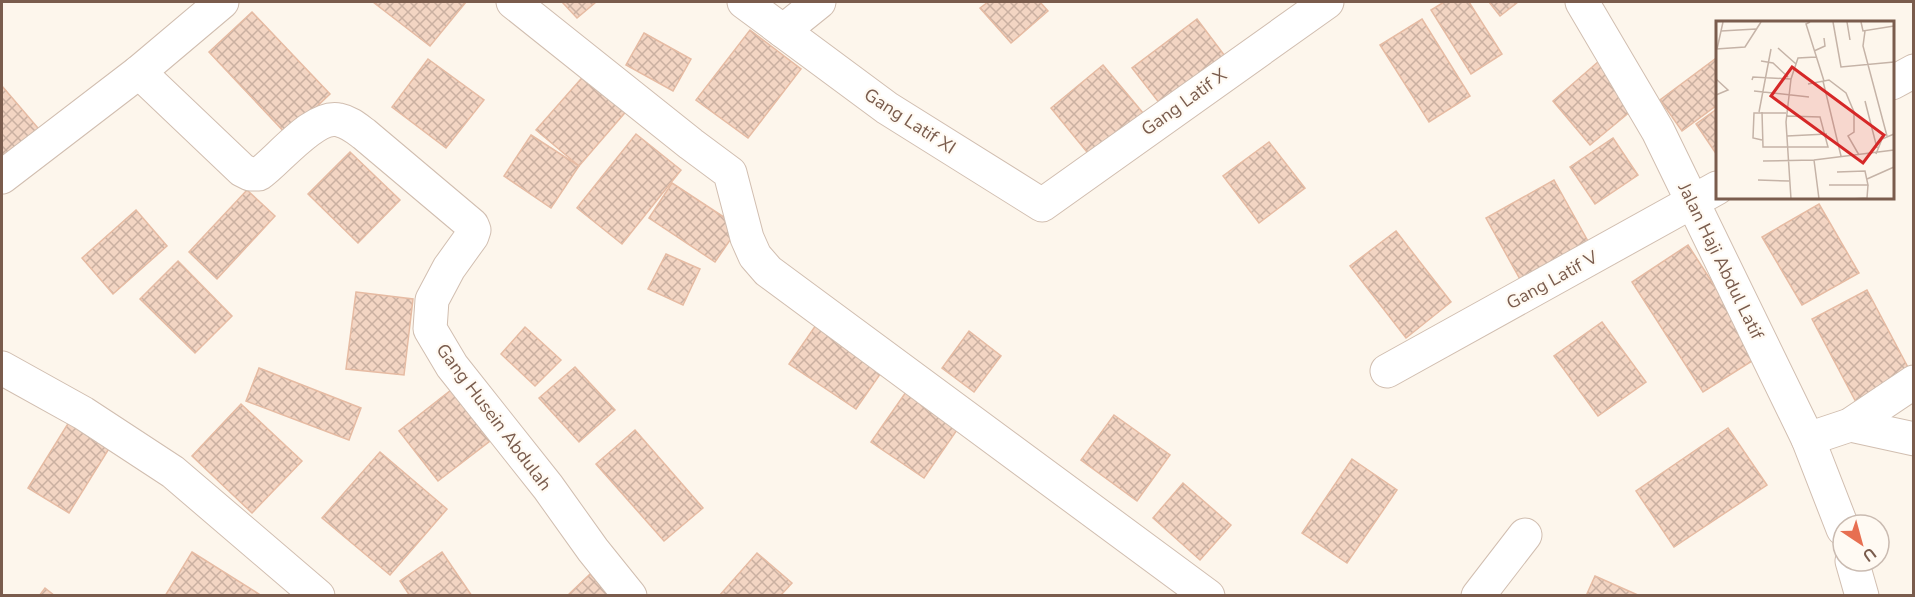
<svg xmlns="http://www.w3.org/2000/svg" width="1915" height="597" font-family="'Nunito Sans',sans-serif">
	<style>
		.building { fill: url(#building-cross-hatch); stroke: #e6bba3; stroke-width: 1.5 }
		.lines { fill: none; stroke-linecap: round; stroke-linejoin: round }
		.minor-casing { stroke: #d1beb0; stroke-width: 35 }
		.minor { stroke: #fff; stroke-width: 33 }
		.labels { text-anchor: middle; stroke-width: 4.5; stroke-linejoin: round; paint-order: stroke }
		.street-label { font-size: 18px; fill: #7a5c4d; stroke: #fffaf3 }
		.inset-road { fill: none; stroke: #c5b3a7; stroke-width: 1.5 }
		.view { fill: #d62828; fill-opacity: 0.15; stroke: #d62828; stroke-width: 3 }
		.inset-edge { fill: none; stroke: #7a5c4d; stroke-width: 3 }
	</style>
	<defs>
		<pattern id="building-cross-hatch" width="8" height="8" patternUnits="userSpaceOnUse" patternTransform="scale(1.5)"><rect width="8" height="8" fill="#f3d5c3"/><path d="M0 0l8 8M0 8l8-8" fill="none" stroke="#cab0a1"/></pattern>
	</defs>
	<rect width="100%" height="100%" fill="#fdf6ec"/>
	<g class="building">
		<path d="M373 2H466L430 46Z"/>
		<path d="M562 2H596L577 18Z"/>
		<path d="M988 2H1040L1048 11 1011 43 980 8Z"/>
		<path d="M1444 2H1469L1502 54 1471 74 1431 10Z"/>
		<path d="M1489 2H1518L1500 16Z"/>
		<path d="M252 12 330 94 287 135 209 52Z"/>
		<path d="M1197 19 1228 60 1164 109 1132 68Z"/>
		<path d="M1422 19 1470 96 1429 122 1380 45Z"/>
		<path d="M750 30 801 69 748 138 696 100Z"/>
		<path d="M644 33 691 59 673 91 626 65Z"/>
		<path d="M428 59 484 100 446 148 392 107Z"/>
		<path d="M1715 59 1717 61V105L1682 131 1660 100Z"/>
		<path d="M1599 61 1637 106 1590 145 1553 101Z"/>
		<path d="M1103 65 1143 113 1091 157 1051 108Z"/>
		<path d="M587 72 629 108 579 166 536 130Z"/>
		<path d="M2 86 44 135 2 162Z"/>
		<path d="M1717 109V155L1696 124Z"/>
		<path d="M636 134 681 170 622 244 577 208Z"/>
		<path d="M531 135 579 166 551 208 504 176Z"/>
		<path d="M1613 138 1638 175 1595 204 1570 167Z"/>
		<path d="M1269 142 1305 188 1259 223 1223 176Z"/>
		<path d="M350 152 400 200 358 243 308 194Z"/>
		<path d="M1554 180 1594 252 1526 290 1486 218Z"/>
		<path d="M672 183 739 227 715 262 649 218Z"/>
		<path d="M247 190 275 216 217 279 189 252Z"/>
		<path d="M1819 204 1859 273 1802 305 1762 237Z"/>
		<path d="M136 210 167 246 113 294 82 258Z"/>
		<path d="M1396 231 1451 302 1406 338 1350 266Z"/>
		<path d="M1688 245 1760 356 1703 392 1632 282Z"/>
		<path d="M666 254 700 269 683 305 648 289Z"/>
		<path d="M178 261 232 316 195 353 140 299Z"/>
		<path d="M1867 290 1912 375 1857 404 1812 319Z"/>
		<path d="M356 292 413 299 404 375 346 369Z"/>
		<path d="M1602 322 1646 382 1598 416 1554 356Z"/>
		<path d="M816 325 883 370 856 409 789 364Z"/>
		<path d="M525 327 561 360 535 386 501 354Z"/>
		<path d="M969 331 1001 356 974 392 942 368Z"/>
		<path d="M575 367 615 410 579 442 539 398Z"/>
		<path d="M259 368 361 408 349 440 246 401Z"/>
		<path d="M451 390 490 441 438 481 399 431Z"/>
		<path d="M906 392 959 427 924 478 871 442Z"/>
		<path d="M241 404 302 461 252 513 192 456Z"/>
		<path d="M1114 415 1170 455 1137 501 1081 460Z"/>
		<path d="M69 422 110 447 69 513 28 488Z"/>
		<path d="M1728 428 1767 485 1674 547 1636 491Z"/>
		<path d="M635 430 703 508 664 541 596 464Z"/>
		<path d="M380 452 447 509 390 575 322 518Z"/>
		<path d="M1352 459 1397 490 1347 563 1302 533Z"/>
		<path d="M1183 483 1231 525 1200 560 1153 518Z"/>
		<path d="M192 552 262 596H165Z"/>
		<path d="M442 552 472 596H410L400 581Z"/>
		<path d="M757 553 792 583 780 596H719Z"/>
		<path d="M590 574 610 596H567Z"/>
		<path d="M1595 576 1640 596H1586Z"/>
		<path d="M45 588 55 596H39Z"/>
	</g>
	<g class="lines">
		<g class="minor-casing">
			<g id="minor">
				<path d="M513 2 691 144 730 173 747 238 755 256 768 271 1208 596"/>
				<path d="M744 2 887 108 1042 205 1327 2"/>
				<path d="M1582 2 1658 131 1808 439 1843 529"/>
				<path d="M783 31 819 2"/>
				<path d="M139 72 242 170 250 174H259C278 161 314 114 339 120 349 122 356 128 364 134L472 225 474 230 472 236 449 268 432 300 430 329 452 366 548 487 593 550 630 596"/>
				<path d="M1892 83 1914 71"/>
				<path d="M2 177 139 72 222 2"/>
				<path d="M2 368 83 413 173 472 318 596"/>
				<path d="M1387 371 1717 188"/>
				<path d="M1850 425 1914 439"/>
				<path d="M1808 439 1850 425 1914 382"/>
				<path d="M1852 561 1862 596"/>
				<path d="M1478 596 1525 535"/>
			</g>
		</g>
		<use href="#minor" class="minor"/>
	</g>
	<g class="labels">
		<g class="street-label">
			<text transform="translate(1184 102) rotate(-36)" y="6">Gang Latif X</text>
			<text transform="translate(910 121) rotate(33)" y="6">Gang Latif XI</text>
			<text transform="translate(1721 261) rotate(64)" y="6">Jalan Haji Abdul Latif</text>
			<text transform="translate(1552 280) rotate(-29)" y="6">Gang Latif V</text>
			<text transform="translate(494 417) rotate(53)" y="6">Gang Husein Abdulah</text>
		</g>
	</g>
	<g transform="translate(1716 21)">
		<rect width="178" height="178" fill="#fdf6ec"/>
		<path class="inset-road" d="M94 1 90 3 108 60M117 1 125 46 178 41M131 1 134 19M145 1 147 10 178 5M5 10 40 8M149 10 147 25 171 115M62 27 80 43M0 28 29 26 45 1M1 28 7 1M98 30 109 25 108 17M45 40 57 42 72 56M0 58 12 69 0 74M36 59 37 56 75 58M107 60 125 135M92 63 113 59 130 72 138 91V111L132 115 143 134M38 70 93 76M149 80 161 127M43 91 55 28M46 91 47 126H112L104 96 70 95M71 115 111 113M46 119 37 117 38 92H70M160 133 166 118 178 113M98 139 103 178M47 140 98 139 178 129M151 158 178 146M42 159 73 160M113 164H152L149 150 121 151M75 178 70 101 75 58 82 37 100 36M135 178 151 177 152 164"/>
		<path class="view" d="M76 46 168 114 147 142 55 75Z"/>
		<rect width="178" height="178" class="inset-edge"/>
	</g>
	<rect width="1915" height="597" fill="none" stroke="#7a5c4d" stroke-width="6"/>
	<g transform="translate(1861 543) rotate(144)"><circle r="28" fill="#fffaf3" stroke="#cabbb1" stroke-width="1.5"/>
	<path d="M0-4.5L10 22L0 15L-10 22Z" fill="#e76f51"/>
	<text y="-9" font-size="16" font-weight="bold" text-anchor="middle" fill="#7a5c4d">U</text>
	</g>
</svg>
